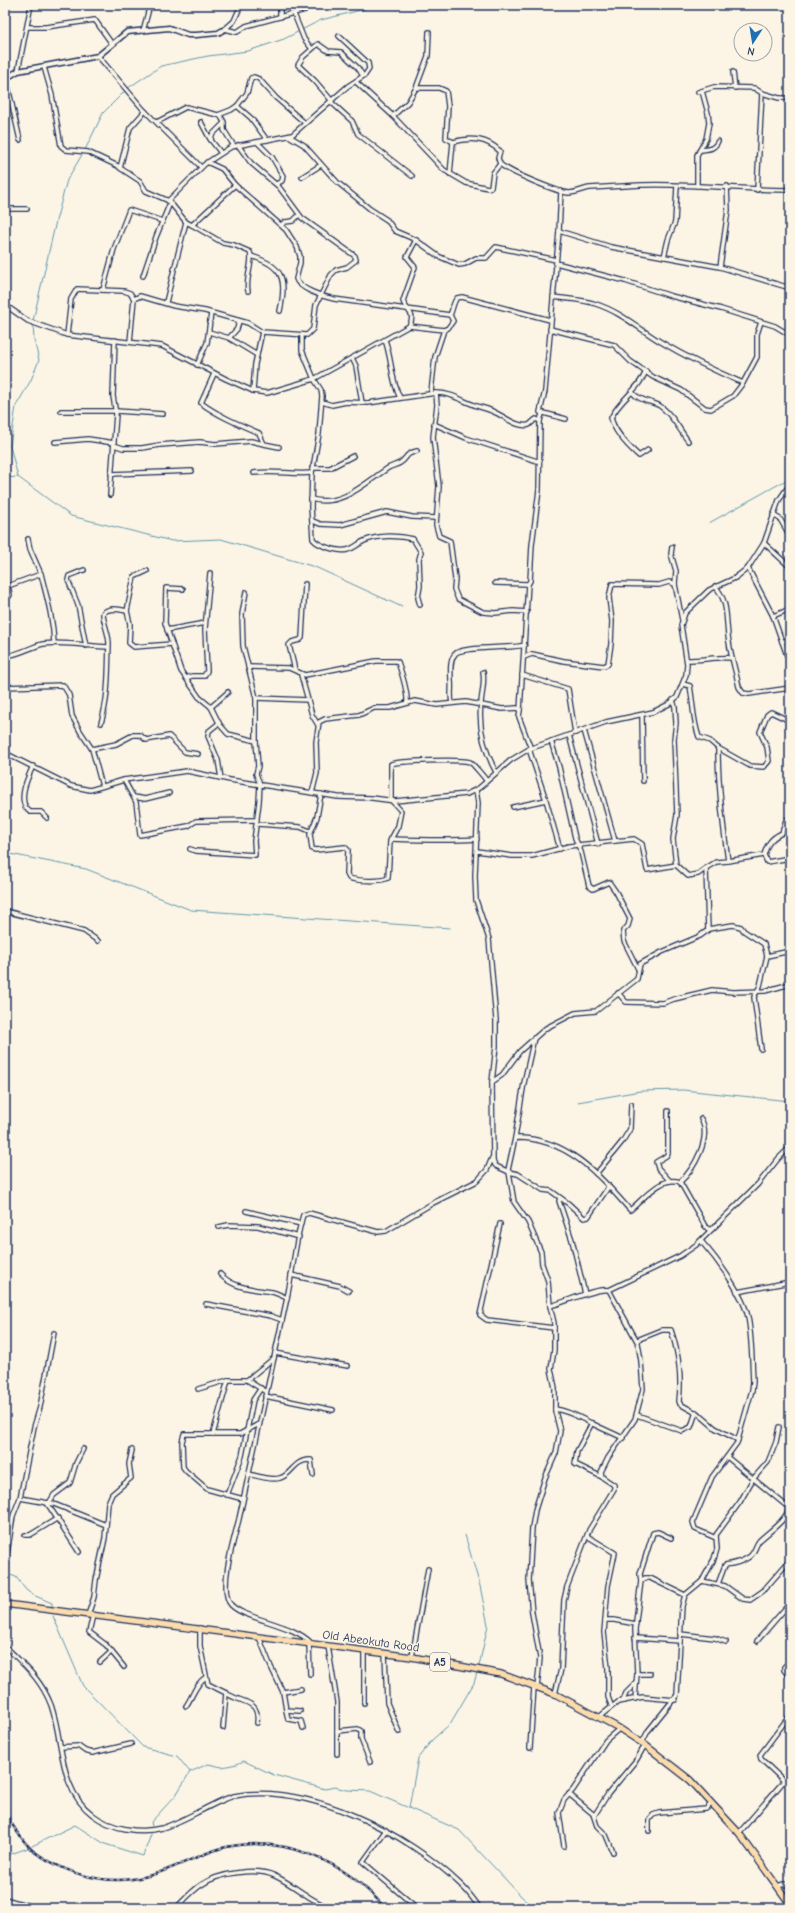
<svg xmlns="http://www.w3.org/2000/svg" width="795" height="1913" font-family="'Comic Neue',sans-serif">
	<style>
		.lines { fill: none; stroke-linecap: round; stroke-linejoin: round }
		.stream { stroke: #5e96b0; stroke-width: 1 }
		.minor-casing { stroke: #1b2f5e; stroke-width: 6 }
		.tertiary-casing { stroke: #1b2f5e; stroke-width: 7 }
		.trunk-casing { stroke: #1b2f5e; stroke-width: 8 }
		.minor { stroke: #fcf5e5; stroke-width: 3.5 }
		.tertiary { stroke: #fcf5e5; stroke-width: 4 }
		.trunk { stroke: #fcdcac; stroke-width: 5.5 }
		.rail-casing { stroke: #1b2f5e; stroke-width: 2.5 }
		.rail { stroke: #fcf5e5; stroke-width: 1; stroke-dasharray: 3; stroke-linecap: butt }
		.labels { text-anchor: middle; stroke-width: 3; stroke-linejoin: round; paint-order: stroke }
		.shield { fill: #fcf5e5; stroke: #5e6a86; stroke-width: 1 }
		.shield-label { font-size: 11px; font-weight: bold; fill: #1b2f5e }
		.street-label { font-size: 12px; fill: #1b2f5e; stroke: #fcf5e5 }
	</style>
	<rect width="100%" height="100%" fill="#fcf5e5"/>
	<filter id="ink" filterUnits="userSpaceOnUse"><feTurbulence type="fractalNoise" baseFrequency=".025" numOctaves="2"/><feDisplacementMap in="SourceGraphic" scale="8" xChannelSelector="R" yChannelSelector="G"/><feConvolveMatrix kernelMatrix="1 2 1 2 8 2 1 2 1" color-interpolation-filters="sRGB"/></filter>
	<g filter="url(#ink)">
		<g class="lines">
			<g class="stream">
				<path d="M128 88 161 66 208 56 248 51 284 39 321 20 365 9"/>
				<path d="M85 150 103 113 125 91"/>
				<path d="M33 321 56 221 67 180 83 153"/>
				<path d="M18 477 10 446 16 406 31 380 39 360 34 340 33 324"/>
				<path d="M5 478 18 477 71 516 172 541 221 539 315 567 402 607"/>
				<path d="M709 523 790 478"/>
				<path d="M5 853 86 869 191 910 450 928"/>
				<path d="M578 1102 640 1091 683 1090 790 1101"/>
				<path d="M465 1535 480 1586 488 1625 479 1666"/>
				<path d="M7 1574 16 1577 26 1590 33 1595 52 1603V1607"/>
				<path d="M53 1616 83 1686 143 1747 177 1756 190 1772 208 1764 222 1767 237 1764 244 1761 274 1775 325 1789 335 1787 347 1790 370 1791 459 1830 522 1897 536 1908"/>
				<path d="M785 1620 790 1625"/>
				<path d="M409 1808 418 1758 432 1740 450 1724 474 1683 477 1673"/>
				<path d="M152 1826 151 1822 176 1795 190 1772"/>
				<path d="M32 1846 75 1825 105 1844 143 1856 152 1832"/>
				<path d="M5 1856 28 1848"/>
			</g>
			<g class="minor-casing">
				<g id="minor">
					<path d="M280 5V17"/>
					<path d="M294 14 304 39 312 49"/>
					<path d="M28 27H46L95 20 112 44"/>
					<path d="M225 29 237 32 246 26 305 10 308 5"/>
					<path d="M225 29 234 21 241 5"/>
					<path d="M143 31 150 5"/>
					<path d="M98 56 143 109 201 167"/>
					<path d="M44 67 52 95 61 146 66 150 88 152 120 167"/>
					<path d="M18 71 31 5"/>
					<path d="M733 72 735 88"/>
					<path d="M6 78 20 140"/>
					<path d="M356 82 393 116 444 170 466 183 488 188 491 187 493 173 500 164C509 172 557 192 569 193 576 193 583 189 590 188 607 187 624 186 641 185 691 183 740 190 790 190"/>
					<path d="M416 88H439L446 91 448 106 446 138 453 142"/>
					<path d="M698 92 714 87 754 88 762 93 779 98H790"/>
					<path d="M332 101 315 81 298 65 303 57 318 44 328 51 341 52 358 68 363 76"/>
					<path d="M331 102 352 121 358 134 412 176"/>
					<path d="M237 106 251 118 267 140"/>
					<path d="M145 111 130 128 120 168 140 181 146 191 169 201 186 222 192 225 223 243 234 245 250 252C254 261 245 279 248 291"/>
					<path d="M220 115 224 122V130L234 146"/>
					<path d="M393 116 408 102 416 88 428 56 429 32"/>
					<path d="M157 122 186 107 218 115 231 110 237 106 247 93 251 78 254 77 259 79 276 98 305 123"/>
					<path d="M201 122 210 139 221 153"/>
					<path d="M289 136 304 145 337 182 370 209 387 220 395 231 416 240 438 256 459 265 465 264 476 258H486L496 247 556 260"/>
					<path d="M211 140 212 135 223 124"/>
					<path d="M257 142 272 157 283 176 282 181 276 184"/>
					<path d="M700 150C708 149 714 150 718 141"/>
					<path d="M207 162 222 169 235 185 286 230 297 247 300 256V263L296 279C299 289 324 297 334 299L450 315 453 321 448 328 444 330"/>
					<path d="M450 174 453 142C471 137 486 138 500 151L498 158 500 164"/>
					<path d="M302 177 321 165"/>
					<path d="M697 186V155L706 139 709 123 708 113 702 91"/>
					<path d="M757 190 762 93"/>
					<path d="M561 191 559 231 545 391 540 412 566 419"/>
					<path d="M168 201 205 164 231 147 292 135 348 86 365 75 369 69 368 63 339 36"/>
					<path d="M5 209H27"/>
					<path d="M192 225 235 185"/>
					<path d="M281 225 285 222 293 221 299 215"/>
					<path d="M559 231 611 247 720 267 790 288"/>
					<path d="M251 256C284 266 287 280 280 311"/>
					<path d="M664 257 668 240 675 222 677 186"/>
					<path d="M556 263 625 281 671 296 721 309 775 326 790 335"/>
					<path d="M720 267 728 210 727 186"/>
					<path d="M143 276 156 237 170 203"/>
					<path d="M103 290 114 249 129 210 162 221"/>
					<path d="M553 297C567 299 582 299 596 304 621 312 639 329 661 342 688 358 715 371 743 383"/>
					<path d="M134 299 140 296 174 306 205 311 248 323 262 332 307 335 313 329 316 305 331 275 336 270 347 267 356 260 355 256 302 218 279 187 251 163 238 145"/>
					<path d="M166 302 186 222"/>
					<path d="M5 305 28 321 67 335 162 346 226 379 253 391 267 393 314 379 409 326C417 313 405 310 403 301L415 267 407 257 416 240"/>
					<path d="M450 315C453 309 453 302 457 298L462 297 550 320"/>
					<path d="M409 326 444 330 435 357 431 392"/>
					<path d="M550 329 614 345 630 361 653 377 681 390 705 408 711 409 733 396 743 383 757 357V334L761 322"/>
					<path d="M209 332 229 338 257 355"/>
					<path d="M67 335 71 299 77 289 124 291 130 293 134 299 130 342"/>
					<path d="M302 335V350L314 379 321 390 322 396 319 434 312 473 311 507 313 539C318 546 339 552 347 550 353 549 358 544 364 541 378 535 398 535 413 539L421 552 419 559 420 586 418 598 420 605"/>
					<path d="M229 338 237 329 239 321"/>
					<path d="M385 340C392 359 391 380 400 398"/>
					<path d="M5 355V305"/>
					<path d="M352 358 356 366 362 403"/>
					<path d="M197 365 207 343 211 313"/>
					<path d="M646 371C639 390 619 400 611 418 614 431 629 447 639 456L648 450"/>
					<path d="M214 374 201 403C219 416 238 424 259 433L264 444 279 447"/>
					<path d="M253 391 255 364 262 332"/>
					<path d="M632 392C639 401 651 401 660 406 672 414 679 429 688 441"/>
					<path d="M436 393C452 393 462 401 477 406 482 408 489 409 494 412 504 416 517 428 529 425L536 419 540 421"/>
					<path d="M322 402 332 405 346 402 368 403 436 393 437 405 433 437 439 486 436 525 439 536 450 541 455 579 454 589 458 599 483 612 495 613 513 611 527 612"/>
					<path d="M61 411H116L163 414"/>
					<path d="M434 424 466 438 537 461 540 460"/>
					<path d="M55 442 88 439 114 443"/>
					<path d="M114 445 123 448H142L160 445 200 442 215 444 251 441 264 444"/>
					<path d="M312 468H330L353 456"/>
					<path d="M254 473C275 470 292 475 312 473"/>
					<path d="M111 474 192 471"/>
					<path d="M110 495 116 414 113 396 115 340"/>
					<path d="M311 499C341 508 365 483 388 468 392 466 396 465 400 463 408 458 404 454 417 451"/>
					<path d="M773 515 780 519 790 536"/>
					<path d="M313 521 320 524 340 525 387 512 412 517 436 518"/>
					<path d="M764 543 790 567"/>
					<path d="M672 547 671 554 676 571 675 584 682 620"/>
					<path d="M748 568 773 616 790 664"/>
					<path d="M84 570 69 576 68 580 78 605 86 646"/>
					<path d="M147 571 134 577 127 611 130 624 129 643 134 647 172 644"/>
					<path d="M41 574C47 598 53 618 54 643"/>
					<path d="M495 583 528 584 520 710"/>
					<path d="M528 584 530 581 532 545 539 490 540 421 542 414"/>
					<path d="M715 586C730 603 725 622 729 642 731 657 736 672 739 687L743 693 749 694 790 688"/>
					<path d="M183 589 166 588 165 623 181 671 199 697 211 707 220 725 228 734 256 741"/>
					<path d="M5 601 10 595 8 586 41 574 30 549 28 539"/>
					<path d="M773 616 790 609"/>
					<path d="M167 630 205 623"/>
					<path d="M782 642 790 639"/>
					<path d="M5 656C19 655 30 647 43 644 64 641 87 646 108 647"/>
					<path d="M524 657 532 654 564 661 604 666 608 664 611 644 612 621 609 598 612 584 659 585 669 582 675 584"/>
					<path d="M687 660C702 660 716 657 732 658"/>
					<path d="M248 667 289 668 305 675 376 661H396L398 662C402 674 408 691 407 703"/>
					<path d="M295 670 289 645 292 642 300 640 302 638 305 584"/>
					<path d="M483 672C485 683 482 691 481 703 478 728 484 750 496 772"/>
					<path d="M522 675 568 689 575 733"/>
					<path d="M186 678 192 676H204L207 671 205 629 210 573"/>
					<path d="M5 687 63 685 69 695 72 716 80 731 92 749 102 786"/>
					<path d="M256 698 308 700 301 675"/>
					<path d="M308 700 312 715 318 725"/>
					<path d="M673 700 675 707 676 723 674 739 677 815 673 839 676 865 688 876 698 874 706 868"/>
					<path d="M452 703C450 696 452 688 451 681 451 673 449 661 455 654 461 646 512 649 525 645"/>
					<path d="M211 707 228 692"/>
					<path d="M642 715 643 781"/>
					<path d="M101 723C109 697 108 671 109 644 109 633 103 623 103 613 109 607 119 609 127 611"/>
					<path d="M219 723 209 731 208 736 218 760 221 778"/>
					<path d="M569 735 598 844"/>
					<path d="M551 741 559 767 575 838 581 852 589 886 593 889 609 882 616 892 630 919 628 926 623 931 624 941 638 969"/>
					<path d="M718 748 750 766 764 767 769 761 767 747 760 732 767 715 771 712 790 721"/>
					<path d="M92 749 116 744 133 735H140L146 740 169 736 185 752 198 754"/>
					<path d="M529 749 546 800 560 849"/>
					<path d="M5 753 71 786 90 790 124 780 187 771 230 780 338 797 372 798 395 801 467 794 479 788 511 760 529 749 606 722 653 712 669 704 677 697 686 675 687 664 681 625 685 613 709 590 735 578 748 568 764 543 779 500 790 484"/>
					<path d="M33 766C27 779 16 802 30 812H41L47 818"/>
					<path d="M124 780 136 802 140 835 188 826 196 821 257 820"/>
					<path d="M476 790 478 803 475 876 476 900 489 939 496 1020V1046L492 1082 493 1161 496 1166 509 1172 514 1202 528 1222 541 1252 542 1264 548 1281 550 1306C564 1303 597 1287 609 1290L638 1343 641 1361 643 1389 635 1419 608 1458 601 1472 602 1477 614 1485V1489L589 1530 567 1587 564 1600 561 1669 555 1694"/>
					<path d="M312 793 317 773 316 742 319 722 325 719 359 715 374 708H390L415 701 437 705 466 702 502 709 517 708 520 710 519 717 531 749"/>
					<path d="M321 794 317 817 310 834 312 849 316 850 345 847 348 850 347 874 349 878C357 881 381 882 388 878L390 841 398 826 401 811 391 800V764C398 761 462 759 470 762 472 763 484 777 486 780"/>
					<path d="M134 797 145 799 169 793"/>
					<path d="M513 807 546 800"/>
					<path d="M257 824 300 827 310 831"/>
					<path d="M391 839C420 840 449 841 477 839"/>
					<path d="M615 841 634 839 642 844 647 870 676 865"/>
					<path d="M190 849 196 851 255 855 254 841 259 802 260 784 256 774 258 766 256 741V698L243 646 242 614 246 592"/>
					<path d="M477 851 512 856H532L569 846 615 841 584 730"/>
					<path d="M764 855 767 862 790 858"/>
					<path d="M728 861 764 855C767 844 771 838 782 833L786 820 790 819"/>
					<path d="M5 911 84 931 98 941"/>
					<path d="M708 929 733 925 741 927 744 931 764 944 767 956"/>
					<path d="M618 993 626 1002 663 1003 674 999 712 990 733 992 765 991 790 984"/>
					<path d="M761 1049 754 997 760 986 767 956 790 951"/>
					<path d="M492 1082 502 1075 520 1051 546 1028 575 1013 596 1011 637 979 640 964 662 952 700 936 708 930 706 868 716 862 728 861C723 824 718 786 718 748L710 741 699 737C693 721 693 702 690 686L683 684"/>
					<path d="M668 1111V1153L666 1156 656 1162 658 1168 670 1181"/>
					<path d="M515 1138 524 1083 534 1038"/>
					<path d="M508 1170 515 1138C567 1137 599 1175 630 1210 643 1200 661 1175 680 1182L705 1226 708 1229H712"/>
					<path d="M509 1172 518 1174 543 1190 551 1191 569 1204 584 1218 588 1217 607 1189 608 1185"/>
					<path d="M596 1174 622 1142 630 1129 631 1104"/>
					<path d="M680 1182C694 1169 712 1138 701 1119"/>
					<path d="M560 1198 559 1201 572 1240 585 1294"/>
					<path d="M246 1211 301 1224"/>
					<path d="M500 1224 480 1315 487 1320 554 1328"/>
					<path d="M219 1227 228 1225 258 1226 299 1237"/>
					<path d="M701 1241C717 1259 743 1294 748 1317 752 1338 752 1361 753 1382L752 1390 737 1443 712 1477 693 1522 695 1529 716 1538"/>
					<path d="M220 1274C234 1289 254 1289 272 1292 277 1293 282 1296 287 1298"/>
					<path d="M291 1275 340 1286 349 1291"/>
					<path d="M609 1290 680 1256 696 1245 758 1184 778 1159 790 1147"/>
					<path d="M737 1292 790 1282"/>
					<path d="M206 1304 271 1316 282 1320"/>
					<path d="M637 1340 662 1330H671C679 1354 682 1376 679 1401L680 1404 700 1415 715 1428 738 1440"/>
					<path d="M275 1353 348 1366"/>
					<path d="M247 1380 274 1358"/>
					<path d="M198 1389 228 1380H247L266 1392"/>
					<path d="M265 1396 333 1410"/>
					<path d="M555 1409C570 1411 580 1418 593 1424 603 1429 613 1433 623 1438"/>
					<path d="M637 1415 682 1431 691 1427 696 1412"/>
					<path d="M592 1423 577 1451 575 1464 602 1477"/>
					<path d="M213 1434 228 1380"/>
					<path d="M249 1474C257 1476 271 1481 280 1478 292 1475 294 1459 311 1460L313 1475"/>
					<path d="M227 1495 242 1456 253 1400 261 1388"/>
					<path d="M20 1498 54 1504 106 1525"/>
					<path d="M243 1499 207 1489 186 1471 183 1467 182 1442 184 1434H240L259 1424"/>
					<path d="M47 1503 79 1552"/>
					<path d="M49 1503 54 1495 70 1483 76 1463 83 1449"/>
					<path d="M25 1535H30L58 1518"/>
					<path d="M587 1536 615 1553 608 1586 604 1632 608 1668V1697L611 1705"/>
					<path d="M5 1567 13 1516 20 1498 34 1427 40 1407 54 1333"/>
					<path d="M641 1581 645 1578H650L685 1595"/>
					<path d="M702 1581 714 1559 717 1549 716 1535 740 1502 753 1479 768 1462 776 1442 779 1427"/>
					<path d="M718 1584 725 1565C733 1564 742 1562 749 1557 755 1553 755 1546 759 1541 768 1532 786 1521 789 1508L727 1457"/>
					<path d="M88 1615 94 1597 96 1580 105 1538 108 1503 112 1494 131 1478 129 1464 132 1450"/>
					<path d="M93 1615 89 1632 106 1645 124 1667"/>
					<path d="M605 1620H614L636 1624"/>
					<path d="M200 1628V1646L208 1684 226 1693 223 1728"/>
					<path d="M680 1634 715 1638 726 1642"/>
					<path d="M259 1637 271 1667 283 1692 286 1710 300 1711"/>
					<path d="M635 1638 680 1641"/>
					<path d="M757 1641 790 1603"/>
					<path d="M309 1643 310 1674"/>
					<path d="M311 1643C294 1623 238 1619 229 1602 220 1584 234 1539 239 1519 255 1446 271 1372 287 1298 293 1271 295 1242 303 1215L309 1213 378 1232 386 1231 433 1203 477 1181 487 1170 492 1158"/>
					<path d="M5 1646C24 1665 41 1679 51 1705 64 1742 58 1789 93 1815 111 1829 140 1834 162 1828 175 1824 188 1817 200 1811 211 1806 222 1799 234 1796 307 1782 409 1834 460 1884 468 1891 474 1900 480 1908"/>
					<path d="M328 1646 337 1702V1754"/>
					<path d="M364 1651V1703"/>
					<path d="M385 1653 387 1703 399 1732"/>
					<path d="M412 1657 428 1569"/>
					<path d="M790 1661 784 1667V1670L790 1677"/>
					<path d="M100 1662 112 1651"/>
					<path d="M637 1674H650"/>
					<path d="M537 1688 540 1658 532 1613 529 1580 532 1528 535 1510 545 1478 556 1453 560 1431 555 1411V1388L551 1369 554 1350V1323L550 1306"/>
					<path d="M283 1692 301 1689"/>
					<path d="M226 1693C242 1704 260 1699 257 1723"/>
					<path d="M635 1699 637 1674 635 1629 641 1581 640 1574 653 1533 658 1532 671 1538"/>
					<path d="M623 1701 626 1693 636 1683"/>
					<path d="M186 1706C193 1696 196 1683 206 1677"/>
					<path d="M286 1710 288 1719 301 1721 303 1728"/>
					<path d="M599 1717 618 1702 643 1697 675 1700"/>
					<path d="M337 1731 358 1729 361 1731V1739L370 1762"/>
					<path d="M642 1743 648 1731 677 1695 682 1606 685 1595 702 1581 725 1586 743 1599 750 1600 763 1591 790 1560"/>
					<path d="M61 1747 78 1746 85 1751 92 1753 131 1744"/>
					<path d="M530 1748 534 1687"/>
					<path d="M784 1781 761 1759 760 1755 790 1715"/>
					<path d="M569 1794 593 1814 597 1826 606 1835 613 1852"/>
					<path d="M594 1816 608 1794 637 1759 645 1745"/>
					<path d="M386 1830 363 1862 417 1908"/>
					<path d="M649 1831V1820L653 1815 659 1813 706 1809 712 1803"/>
					<path d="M739 1833 790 1774"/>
					<path d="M564 1846 559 1813 564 1800 573 1790 606 1740 620 1728"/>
					<path d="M777 1886 785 1884 790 1887"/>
					<path d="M5 1899 36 1908"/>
					<path d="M176 1908C184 1900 192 1891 201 1885 218 1873 257 1867 275 1876 295 1885 311 1902 331 1908"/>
				</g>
			</g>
			<g class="tertiary-casing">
				<path id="tertiary" d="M5 79 18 71 98 56 127 32 169 28 188 35H196L218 33 225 29"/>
			</g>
			<g class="trunk-casing">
				<path id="trunk" d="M5 1604 412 1657 501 1674 555 1694 617 1727 645 1745 690 1780 739 1833 790 1904"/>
			</g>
			<use href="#minor" class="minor"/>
			<use href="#tertiary" class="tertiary"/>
			<use href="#trunk" class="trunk"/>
			<g class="rail-casing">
				<path id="rail" d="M5 1812C12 1825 21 1839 31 1849 36 1854 43 1857 49 1861 80 1878 114 1885 148 1876 174 1869 197 1855 222 1848 283 1833 346 1862 385 1908"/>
			</g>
			<use href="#rail" class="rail"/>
		</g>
	</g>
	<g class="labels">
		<rect class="shield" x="430" y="1653" width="20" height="18" rx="3"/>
		<g class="shield-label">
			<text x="440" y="1666">A5</text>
		</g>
		<g class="street-label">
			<text transform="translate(371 1641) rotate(8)" y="4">Old Abeokuta Road</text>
		</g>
	</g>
	<rect width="795" height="1913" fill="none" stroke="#fcf5e5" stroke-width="20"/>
	<rect x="10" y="10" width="775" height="1893" fill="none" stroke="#1b2f5e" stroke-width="1.5" filter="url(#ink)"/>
	<g transform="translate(753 42) rotate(192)"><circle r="19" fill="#fcf5e5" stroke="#a2a6af"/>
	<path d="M0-3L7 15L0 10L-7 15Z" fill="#1f6fb2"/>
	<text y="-6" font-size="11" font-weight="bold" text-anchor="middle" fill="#1b2f5e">N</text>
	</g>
</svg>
